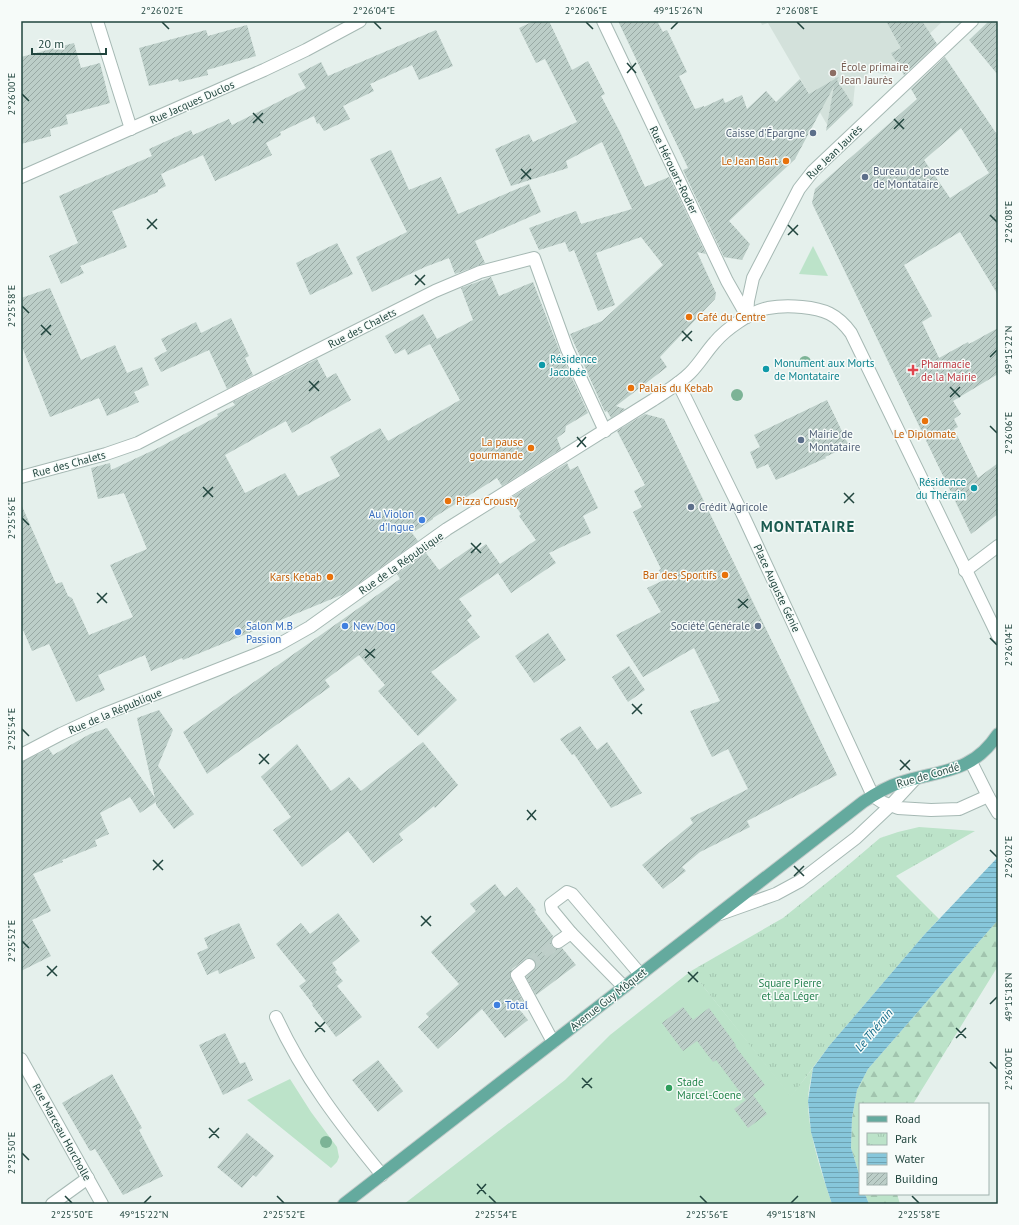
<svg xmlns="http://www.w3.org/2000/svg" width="1019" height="1225" font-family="'PT Sans',sans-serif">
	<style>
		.built { fill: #d3e1db }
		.grass { fill: #bce3c9 }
		.forest { fill: url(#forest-firs) }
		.park { fill: url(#park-tufts) }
		.water { fill: url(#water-rules) }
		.building { fill: url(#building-hatch); fill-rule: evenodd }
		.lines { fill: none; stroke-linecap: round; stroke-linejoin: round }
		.minor-tunnel { stroke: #becec9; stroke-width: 12; stroke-dasharray: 12 6; stroke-linecap: butt }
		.minor-casing { stroke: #a6b9b4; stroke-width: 14 }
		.major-casing { stroke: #c1cbc9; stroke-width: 14 }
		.minor { stroke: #fff; stroke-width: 12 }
		.major { stroke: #64aa9e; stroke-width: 12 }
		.tree { fill: #7cb396 }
		.ticks { fill: none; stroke: #21453e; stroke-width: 1.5 }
		.education-dot { fill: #8d6e63; stroke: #f6fbf9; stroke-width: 1.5 }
		.service-dot { fill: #5c6f8a; stroke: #f6fbf9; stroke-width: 1.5 }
		.food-dot { fill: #e8710a; stroke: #f6fbf9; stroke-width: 1.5 }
		.culture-dot { fill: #0f9aa8; stroke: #f6fbf9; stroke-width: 1.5 }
		.health-dot { fill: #e0444e; stroke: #f6fbf9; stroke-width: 1.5 }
		.shop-dot { fill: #3f7fe0; stroke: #f6fbf9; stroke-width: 1.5 }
		.leisure-dot { fill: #2e9e5b; stroke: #f6fbf9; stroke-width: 1.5 }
		.labels { text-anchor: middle; stroke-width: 3; stroke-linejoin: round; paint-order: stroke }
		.education-label { font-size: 11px; fill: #785e54; stroke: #f6fbf9; text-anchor: start }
		.street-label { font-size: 11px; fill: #21453e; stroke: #f6fbf9 }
		.service-label { font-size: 11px; fill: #4e5e75; stroke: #f6fbf9; text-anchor: start }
		.food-label { font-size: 11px; fill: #c56008; stroke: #f6fbf9; text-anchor: end }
		.culture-label { font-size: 11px; fill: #0d838f; stroke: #f6fbf9; text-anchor: start }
		.health-label { font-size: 11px; fill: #be3a42; stroke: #f6fbf9; text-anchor: start }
		.shop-label { font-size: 11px; fill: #366cbe; stroke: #f6fbf9; text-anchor: start }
		.park-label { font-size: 11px; fill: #268150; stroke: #f6fbf9 }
		.leisure-label { font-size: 11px; fill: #27864d; stroke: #f6fbf9; text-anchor: start }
		.water-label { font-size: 12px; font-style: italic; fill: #126b89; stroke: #f6fbf9 }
		.district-label { font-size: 15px; font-weight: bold; letter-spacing: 1px; fill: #1a5a4f; stroke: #f6fbf9 }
		.neatline { fill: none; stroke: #21453e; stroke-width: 1.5 }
		.ticks-label { font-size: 10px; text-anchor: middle; fill: #21453e }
	</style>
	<defs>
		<pattern id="forest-firs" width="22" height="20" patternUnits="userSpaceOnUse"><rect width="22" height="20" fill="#bce3c9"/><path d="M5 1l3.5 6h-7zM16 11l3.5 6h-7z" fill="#a1c4ae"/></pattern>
		<pattern id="park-tufts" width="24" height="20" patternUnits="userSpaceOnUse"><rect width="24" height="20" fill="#bce3c9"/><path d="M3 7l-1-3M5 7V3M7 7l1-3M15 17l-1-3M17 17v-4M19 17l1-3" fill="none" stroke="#a1c4ae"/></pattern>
		<pattern id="water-rules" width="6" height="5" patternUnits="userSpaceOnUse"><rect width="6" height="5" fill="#87c7db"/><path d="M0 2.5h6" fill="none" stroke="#6ea3b3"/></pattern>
		<pattern id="building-hatch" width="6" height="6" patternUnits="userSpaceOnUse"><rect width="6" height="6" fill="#bccec8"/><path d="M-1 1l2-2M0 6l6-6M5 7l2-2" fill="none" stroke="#98a9a4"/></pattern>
	</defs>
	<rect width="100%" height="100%" fill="#e5f0ec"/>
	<path class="built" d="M760 21H943L886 75 871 71 855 85 853 105 829 128 768 23 762 25Z"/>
	<g class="grass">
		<path d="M813 246 828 276 799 274Z"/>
		<path d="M691 971 791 1096 813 1068C811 1079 808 1090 808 1101 808 1133 822 1174 832 1204H404L565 1080 610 1035Z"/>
		<path d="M290 1079 311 1112 337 1147 339 1157 337 1162 331 1168 247 1100Z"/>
	</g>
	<g class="forest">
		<path d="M998 920V966L913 1104H860V1177L851 1148 852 1118 857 1090 868 1069Z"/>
		<path d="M865 1194H897L900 1204H869Z"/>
	</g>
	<path class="park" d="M919 827 975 831 896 876 939 919 924 935 829 1046 791 1097 691 971 783 918 840 872 880 838 898 832Z"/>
	<path class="water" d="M998 857V920L868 1069 857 1090 852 1118 851 1148 860 1177V1194H865L869 1204H832L826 1186 811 1132 808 1101 813 1068 829 1046 924 935Z"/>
	<g class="building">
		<path d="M534 21H549L572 70 588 61 605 94 601 96 620 132 645 187 669 177 706 254 697 252 716 293 715 299 660 357 667 367 616 406 625 409 611 418 607 411 605 412 570 334 602 321 663 265 641 237 596 253 615 305 598 311 574 250 569 252 565 242 539 250 529 228 576 211 581 224 632 209 602 142 566 161 568 168 511 186 495 149 529 134 533 142 577 122 545 59 536 63 519 28Z"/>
		<path d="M618 21H657L663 32 667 30 687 72 679 76 695 109 704 106V107L723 98 725 103 742 95 747 109 766 91 776 102 800 79 809 94 835 79 836 77V78L839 77 837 80 853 105 826 131 834 86 795 159 729 221 750 244 742 260 724 257 683 170 688 168Z"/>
		<path d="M886 21H922L937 44 904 75 891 53 901 48Z"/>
		<path d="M989 21H998V75L969 40Z"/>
		<path d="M247 25 256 56 207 70 208 75 179 82 178 79 149 86 139 48 206 30 208 36Z"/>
		<path d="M436 30 453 66 419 80 412 65 370 84 374 91 343 106 350 119 324 131 319 123 317 124 314 116 280 132 281 135 266 143 272 155 215 181 203 155 161 174 166 186 158 190V192L112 211 127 247 80 266 84 273 61 284 49 256 78 243 59 196 152 156 149 149 191 130 193 135 229 119 232 125 306 88 298 74 321 62 328 76Z"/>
		<path d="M74 43 81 68 100 63 110 103 66 115 68 124 50 129 51 136 21 144V57Z"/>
		<path d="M945 57 998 136V295L960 232 904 265 932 316 922 322 939 358 968 342 969 344 998 328V374L953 401 961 414 954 419 958 427 954 429 978 478 998 463V514L971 534 812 203 815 189 917 99 911 89ZM961 128 989 173 950 198 924 160Z"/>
		<path d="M391 150 409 190 441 177 458 214 529 184 541 212 475 241 485 263 455 274 449 258 425 267 372 292 356 257 407 232 370 159Z"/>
		<path d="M337 243 353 274 310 295 296 263Z"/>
		<path d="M491 277 499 296 533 282 560 352 588 413 566 426 565 432 557 438 561 449 502 486 497 478 433 518V519L412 533 418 541 344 594 183 660 182 658 151 671 145 655 98 675 105 690 76 702 49 644 32 651 21 625V504L56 584 62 582 68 596 72 598 89 635 133 617 110 565 147 549 124 493 98 499 91 468 110 463 111 470 158 448 218 416 217 414 235 405 233 402 317 359 327 378 336 373 351 400 292 433 286 421 225 455 245 493 285 473 298 496 340 476 330 457 380 428 388 441 460 400 430 344 408 355 405 349 395 354 385 336 423 314 437 339 473 320 461 288Z"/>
		<path d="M50 288 81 360 115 345 127 373 142 367 149 385 134 392 139 402 107 416 99 398 50 417 21 344V298Z"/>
		<path d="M231 318 249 356 245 358 253 375 227 389 209 350 161 372 154 358 167 351 161 339 196 322 201 333Z"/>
		<path d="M827 400 849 446 825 457 826 458 776 480 768 464 757 469 750 452 760 447 754 435Z"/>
		<path d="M645 414 664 419 837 775 747 821 750 827 700 852 682 867 686 871 663 889 642 865 693 823 690 818 748 789 728 749 712 757 690 711 720 701 694 648 643 677 616 635 661 612 647 588 664 580 659 570 661 569 633 512 642 507 634 491 645 485 617 431Z"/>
		<path d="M567 463 570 470 578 466 598 508 583 516 591 533 549 553 556 563 511 593 498 573 459 599 472 616 467 620 480 637 431 672 457 700 418 736 378 691 385 685 359 655 325 680 330 687 207 774 183 732 400 579 397 574 426 553 439 570 472 547 475 552 486 544 500 564 536 540 519 516 521 514 510 498Z"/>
		<path d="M548 633 566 660 534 683 515 656Z"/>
		<path d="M629 666 645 690 628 702 612 677Z"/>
		<path d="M159 710 173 730 158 766 194 814 174 829 156 805V802L140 813 130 797 100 813 109 834 95 840 97 846 62 860 63 862 33 874 51 911 32 920 51 956 21 971V762L49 749 53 755 90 734 107 728 155 798 137 718Z"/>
		<path d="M580 726 597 750 607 742 642 793 611 808 574 754 572 755 560 739Z"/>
		<path d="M423 742 458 785 435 808 434 806 399 834 403 840 373 863 348 831 302 867 273 830 291 817 261 777 297 744 331 791 349 777 361 791Z"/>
		<path d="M495 884 505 897 517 887 536 910 534 911 553 936 551 942 552 947 558 949 562 948 576 965 536 995 526 977 534 970 536 963 532 958H528L525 959 512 969 510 976 524 1004 519 1009 528 1020 505 1038 482 1009 438 1049 418 1027 429 1017 426 1014 459 984 431 952 476 911 470 904Z"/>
		<path d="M338 913 360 941 332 963 337 970 335 972 343 981 337 986 362 1017 336 1037 312 1005 313 1004 299 986 306 981 276 944 301 923 310 934Z"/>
		<path d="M239 923 255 958 219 974 218 970 207 975 197 953 208 948 204 938Z"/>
		<path d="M683 1007 693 1020 709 1008 736 1045 735 1046 765 1085 753 1095 767 1114 748 1128 734 1109 746 1100 716 1060 713 1062 697 1041 683 1051 662 1023Z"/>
		<path d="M225 1033 240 1064 245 1062 253 1080 223 1095 199 1045Z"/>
		<path d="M378 1060 403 1091 378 1112 352 1080Z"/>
		<path d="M112 1074 142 1128 139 1130 163 1176 123 1195 95 1149 90 1151 62 1103Z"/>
		<path d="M247 1133 274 1156 256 1177 253 1175 242 1188 217 1167Z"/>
	</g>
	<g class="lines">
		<path class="minor-tunnel" d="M529 965 558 942"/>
		<g class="minor-casing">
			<g id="minor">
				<path d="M97 21 131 129"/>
				<path d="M603 21 727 281 747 316"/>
				<path d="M21 177 264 70 306 50 360 21"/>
				<path d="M747 317 748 301 753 278 799 189 813 171 972 21"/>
				<path d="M678 383 742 513 873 796 882 802 898 808 931 810 959 809 988 796"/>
				<path d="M21 477 106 454 138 443 304 357 435 291 480 272 534 258 567 349 605 431"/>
				<path d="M965 571 998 546"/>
				<path d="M21 755 61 734 102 715 257 654 278 645 310 627 447 529 653 400C665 392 679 384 690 373 699 364 706 352 715 342 726 329 750 312 768 308 779 306 791 306 802 307 824 309 837 314 851 333L998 636"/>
				<path d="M971 762 988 796 998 813"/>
				<path d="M720 914 776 894 800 881 856 838 890 806 915 779"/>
				<path d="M571 933 552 910 551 904 567 892 572 894 640 974"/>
				<path d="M558 942 571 933 624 987"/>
				<path d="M529 965 517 975 553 1042"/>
				<path d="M276 1017C304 1077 340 1124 382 1175"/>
				<path d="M21 1059 102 1204"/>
				<path d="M52 1204 88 1178"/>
			</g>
		</g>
		<g class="major-casing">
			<path id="major" d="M344 1204 863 802C875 794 886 787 899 783 939 770 972 774 998 734"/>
		</g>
		<use href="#minor" class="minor"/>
		<use href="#major" class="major"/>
	</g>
	<g class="tree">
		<circle cx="805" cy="362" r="6"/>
		<circle cx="737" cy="395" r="6"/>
		<circle cx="326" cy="1142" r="6"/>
	</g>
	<path class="ticks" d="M162 22 169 29M374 22 381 29M586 22 593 29M797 22 804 29M671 29 678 22M627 63 636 73M627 73 636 63M22 94 29 101M253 113 263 123M894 119 904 129M253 123 263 113M894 129 904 119M521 169 531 179M521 179 531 169M990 215 997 222M147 219 157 229M788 225 798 235M147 229 157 219M788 235 798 225M415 275 425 285M415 285 425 275M22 306 29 313M41 325 51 335M682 331 692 341M41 335 51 325M682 341 692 331M990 357 997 350M309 381 319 391M950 387 960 397M309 391 319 381M950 397 960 387M990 426 997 433M577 437 586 447M577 447 586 437M203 487 213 497M844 493 854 503M203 497 213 487M844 503 854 493M22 518 29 525M471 543 481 553M471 553 481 543M97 593 107 603M738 599 748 608M97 603 107 593M738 608 748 599M990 638 997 645M365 649 375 658M365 658 375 649M632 704 642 714M632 714 642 704M22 729 29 736M259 754 269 764M900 760 910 770M259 764 269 754M900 770 910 760M527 810 536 820M527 820 536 810M990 850 997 857M153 860 163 870M794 866 804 876M153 870 163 860M794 876 804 866M421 916 431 926M421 926 431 916M22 941 29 948M47 966 57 976M688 972 698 982M47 976 57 966M688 982 698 972M990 1004 997 997M315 1022 325 1032M956 1028 966 1038M315 1032 325 1022M956 1038 966 1028M990 1062 997 1069M582 1078 592 1088M582 1088 592 1078M209 1128 219 1138M209 1138 219 1128M22 1153 29 1160M477 1184 486 1194M477 1194 486 1184M65 1196 72 1203M277 1196 284 1203M489 1196 496 1203M700 1196 707 1203M912 1196 919 1203M144 1203 151 1196M791 1203 798 1196"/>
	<circle class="education-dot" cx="833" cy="73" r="4"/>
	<g class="service-dot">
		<circle cx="813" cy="133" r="4"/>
		<circle cx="865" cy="177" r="4"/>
		<circle cx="801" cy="440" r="4"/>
		<circle cx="691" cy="507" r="4"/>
		<circle cx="758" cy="626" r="4"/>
	</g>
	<g class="food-dot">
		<circle cx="786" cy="161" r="4"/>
		<circle cx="689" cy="317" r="4"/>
		<circle cx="631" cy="388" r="4"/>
		<circle cx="925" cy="421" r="4"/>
		<circle cx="531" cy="448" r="4"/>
		<circle cx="448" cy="501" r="4"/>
		<circle cx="725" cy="575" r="4"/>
		<circle cx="330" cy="577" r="4"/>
	</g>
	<g class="culture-dot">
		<circle cx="542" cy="365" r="4"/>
		<circle cx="766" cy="369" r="4"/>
		<circle cx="974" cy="488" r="4"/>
	</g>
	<path class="health-dot" d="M911 364h4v4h4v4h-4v4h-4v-4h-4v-4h4z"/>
	<g class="shop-dot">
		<circle cx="422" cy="520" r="4"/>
		<circle cx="345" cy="626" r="4"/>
		<circle cx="238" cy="632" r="4"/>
		<circle cx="497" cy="1005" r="4"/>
	</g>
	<circle class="leisure-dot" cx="669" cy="1088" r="4"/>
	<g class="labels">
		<g class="education-label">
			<text x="841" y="71">École primaire<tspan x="841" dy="13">Jean Jaurès</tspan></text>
		</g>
		<g class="street-label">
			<text transform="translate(192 102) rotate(-24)" y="4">Rue Jacques Duclos</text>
			<text transform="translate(834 152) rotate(-44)" y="4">Rue Jean Jaurès</text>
			<text transform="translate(674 170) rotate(64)" y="4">Rue Hérouart-Rodier</text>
			<text transform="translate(362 328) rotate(-27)" y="4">Rue des Chalets</text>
			<text transform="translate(69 464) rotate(-15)" y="4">Rue des Chalets</text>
			<text transform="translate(401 563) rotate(-35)" y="4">Rue de la République</text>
			<text transform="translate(777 588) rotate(65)" y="4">Place Auguste Génie</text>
			<text transform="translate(115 711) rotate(-23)" y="4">Rue de la République</text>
			<text transform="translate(928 775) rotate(-16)" y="4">Rue de Condé</text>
			<text transform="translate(608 999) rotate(-38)" y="4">Avenue Guy Môquet</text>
			<text transform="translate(62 1132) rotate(61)" y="4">Rue Marceau Horcholle</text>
		</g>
		<g class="service-label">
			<text x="805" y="137" text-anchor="end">Caisse d'Épargne</text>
			<text x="873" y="175">Bureau de poste<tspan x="873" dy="13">de Montataire</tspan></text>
			<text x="809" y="438">Mairie de<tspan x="809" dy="13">Montataire</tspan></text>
			<text x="699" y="511">Crédit Agricole</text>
			<text x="750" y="630" text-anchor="end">Société Générale</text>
		</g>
		<g class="food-label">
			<text x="778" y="165">Le Jean Bart</text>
			<text x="697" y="321" text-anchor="start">Café du Centre</text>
			<text x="639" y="392" text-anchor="start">Palais du Kebab</text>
			<text x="925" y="438" text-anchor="middle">Le Diplomate</text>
			<text x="523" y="446">La pause<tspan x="523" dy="13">gourmande</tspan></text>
			<text x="456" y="505" text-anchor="start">Pizza Crousty</text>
			<text x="717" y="579">Bar des Sportifs</text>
			<text x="322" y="581">Kars Kebab</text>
		</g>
		<g class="culture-label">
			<text x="550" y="363">Résidence<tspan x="550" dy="13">Jacobée</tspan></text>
			<text x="774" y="367">Monument aux Morts<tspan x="774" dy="13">de Montataire</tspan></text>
			<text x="966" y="486" text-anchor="end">Résidence<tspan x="966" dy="13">du Thérain</tspan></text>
		</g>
		<g class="health-label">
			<text x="921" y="368">Pharmacie<tspan x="921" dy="13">de la Mairie</tspan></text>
		</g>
		<g class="shop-label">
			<text x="414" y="518" text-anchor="end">Au Violon<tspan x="414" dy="13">d'Ingue</tspan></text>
			<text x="246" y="630">Salon M.B<tspan x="246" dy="13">Passion</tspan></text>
			<text x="353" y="630">New Dog</text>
			<text x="505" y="1009">Total</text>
		</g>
		<g class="park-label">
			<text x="790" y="987">Square Pierre<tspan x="790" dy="13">et Léa Léger</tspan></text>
		</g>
		<g class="leisure-label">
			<text x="677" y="1086">Stade<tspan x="677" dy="13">Marcel-Coene</tspan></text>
		</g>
		<g class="water-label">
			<text transform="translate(874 1030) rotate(-50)" y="4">Le Thérain</text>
		</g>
		<g class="district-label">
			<text x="808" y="532">MONTATAIRE</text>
		</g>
	</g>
	<rect width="1019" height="1225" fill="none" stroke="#f6fbf9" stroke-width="44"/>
	<rect x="859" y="1103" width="130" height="92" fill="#f6fbf9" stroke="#a1b2ae"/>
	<rect x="867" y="1116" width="20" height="6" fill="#64aa9e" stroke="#a1b2ae"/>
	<text x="895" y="1123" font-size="12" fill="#21453e">Road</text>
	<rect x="867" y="1133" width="20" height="12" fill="url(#park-tufts)" stroke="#a1b2ae"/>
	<text x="895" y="1143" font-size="12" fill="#21453e">Park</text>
	<rect x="867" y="1153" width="20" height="12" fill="url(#water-rules)" stroke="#a1b2ae"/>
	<text x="895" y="1163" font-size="12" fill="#21453e">Water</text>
	<rect x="867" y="1173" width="20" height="12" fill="url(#building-hatch)" stroke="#a1b2ae"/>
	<text x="895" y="1183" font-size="12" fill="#21453e">Building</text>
	<path d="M32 48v6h74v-6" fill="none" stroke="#21453e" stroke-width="2"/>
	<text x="38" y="48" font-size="12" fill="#21453e" stroke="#f6fbf9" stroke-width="3" paint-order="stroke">20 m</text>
	<rect x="22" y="22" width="975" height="1181" class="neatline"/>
	<g class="ticks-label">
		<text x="162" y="14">2°26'02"E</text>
		<text x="374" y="14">2°26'04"E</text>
		<text x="586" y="14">2°26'06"E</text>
		<text x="678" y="14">49°15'26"N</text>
		<text x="797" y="14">2°26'08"E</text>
		<text transform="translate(11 94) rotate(-90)" y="4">2°26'00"E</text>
		<text transform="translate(1008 222) rotate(-90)" y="4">2°26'08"E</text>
		<text transform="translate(11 306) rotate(-90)" y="4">2°25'58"E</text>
		<text transform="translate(1008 350) rotate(-90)" y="4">49°15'22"N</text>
		<text transform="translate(1008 433) rotate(-90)" y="4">2°26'06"E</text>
		<text transform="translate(11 518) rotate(-90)" y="4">2°25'56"E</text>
		<text transform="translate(1008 645) rotate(-90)" y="4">2°26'04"E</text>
		<text transform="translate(11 729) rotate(-90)" y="4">2°25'54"E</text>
		<text transform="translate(1008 857) rotate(-90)" y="4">2°26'02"E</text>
		<text transform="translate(11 941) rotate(-90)" y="4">2°25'52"E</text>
		<text transform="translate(1008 997) rotate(-90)" y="4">49°15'18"N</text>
		<text transform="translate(1008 1069) rotate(-90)" y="4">2°26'00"E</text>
		<text transform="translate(11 1153) rotate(-90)" y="4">2°25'50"E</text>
		<text x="72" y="1218">2°25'50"E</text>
		<text x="144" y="1218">49°15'22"N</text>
		<text x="284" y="1218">2°25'52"E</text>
		<text x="496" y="1218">2°25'54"E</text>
		<text x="707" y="1218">2°25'56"E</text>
		<text x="791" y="1218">49°15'18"N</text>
		<text x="919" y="1218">2°25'58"E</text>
	</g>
</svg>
